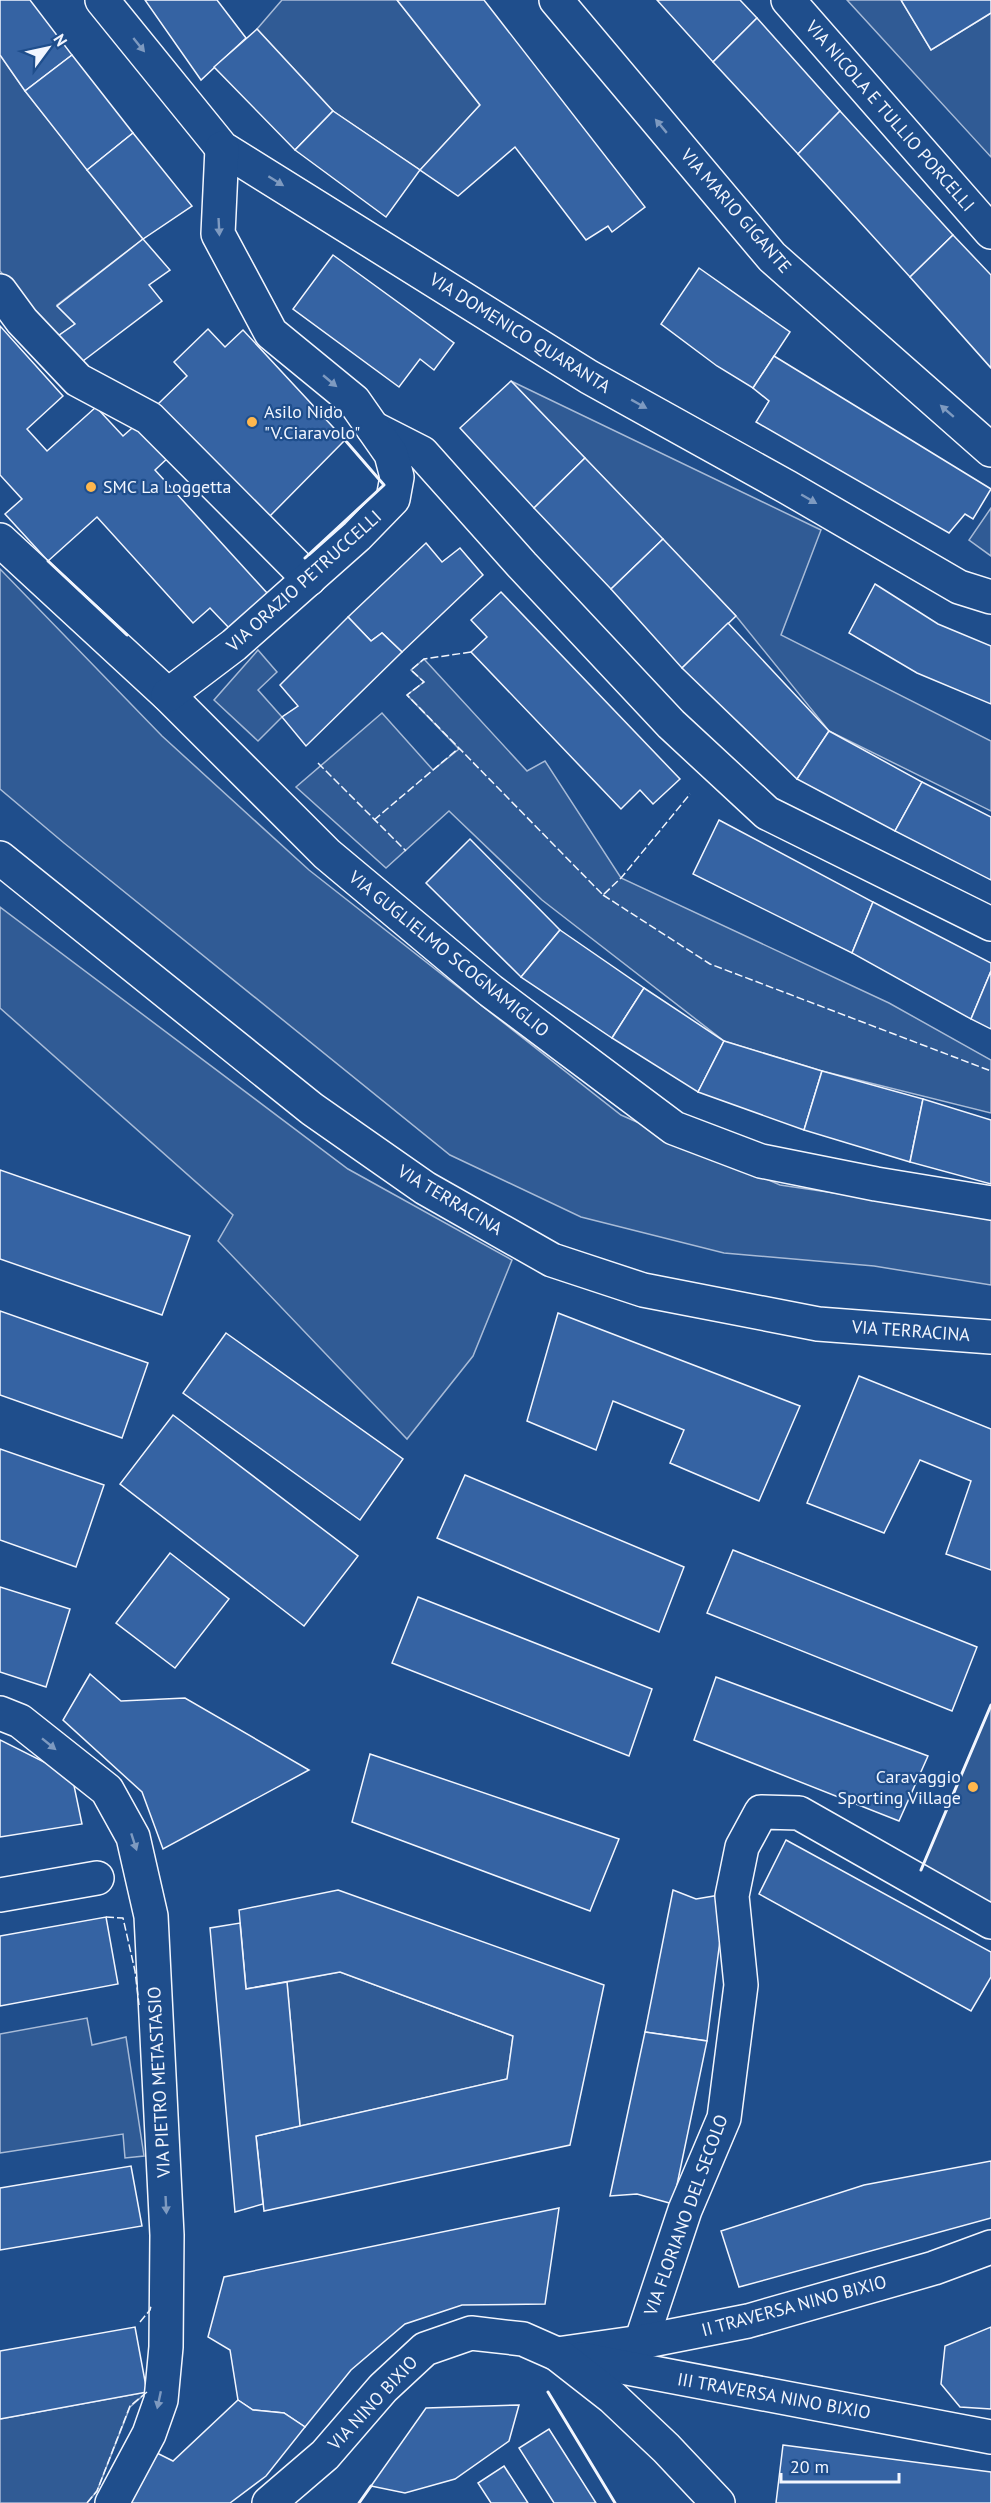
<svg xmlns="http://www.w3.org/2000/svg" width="991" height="2503" font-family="'PT Sans',sans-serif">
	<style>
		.built { fill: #305b95; stroke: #a8bbd7; stroke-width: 1.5 }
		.building { fill: #3563a3; stroke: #f2f6ff; stroke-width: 1.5 }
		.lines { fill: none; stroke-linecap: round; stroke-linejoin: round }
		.street-casing { stroke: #f2f6ff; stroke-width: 36 }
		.secondary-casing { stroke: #f2f6ff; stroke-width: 36 }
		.street { stroke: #1f4e8c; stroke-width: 33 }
		.secondary { stroke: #1f4e8c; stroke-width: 33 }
		.fence { stroke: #f2f6ff; stroke-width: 1.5; stroke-dasharray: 8 3; stroke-linecap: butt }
		.wall { stroke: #f2f6ff; stroke-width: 3 }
		.oneway { fill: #7e9ac0 }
		.poi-dot { fill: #ffb74d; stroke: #1f4e8c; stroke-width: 2 }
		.labels { text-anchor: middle; stroke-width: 4.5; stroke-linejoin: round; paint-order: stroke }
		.street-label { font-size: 18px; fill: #f2f6ff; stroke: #1f4e8c }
		.poi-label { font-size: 18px; fill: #f2f6ff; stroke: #1f4e8c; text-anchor: start }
	</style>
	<rect width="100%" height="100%" fill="#1f4e8c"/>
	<g class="built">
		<path d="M282 0H397L480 105 420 170 333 111 257 29Z"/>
		<path d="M847 0H901L931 50 991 13V157Z"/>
		<path d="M0 55 25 91 143 239 57 305 75 324 58 336 0 271Z"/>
		<path d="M511 381 821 530 781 635 991 741V811L829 731 736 616Z"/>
		<path d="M991 508V556L969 540Z"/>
		<path d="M0 569 162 736 309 870 621 1115 780 1185 991 1216V1285L874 1266 724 1253 581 1217 450 1155 64 843 0 789Z"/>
		<path d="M258 650 277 672 258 690 282 717 258 741 214 700Z"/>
		<path d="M424 659 527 771 545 761 621 878 889 1003 991 1060V1113L822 1071 724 1041 542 900 449 811 386 868 296 787 382 713 433 770 459 749 407 695 424 682 411 670Z"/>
		<path d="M0 907 348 1169 512 1260 473 1356 407 1439 218 1241 233 1215 0 1008Z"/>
		<path d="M991 1705V1909L921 1870Z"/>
		<path d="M340 1972 513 2036 507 2079 300 2126 287 1982Z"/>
		<path d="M87 2018 92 2045 126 2037 144 2156 125 2158 123 2134 0 2153V2034Z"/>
		<path d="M147 2392 130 2407 97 2491 87 2503H0V2419Z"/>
	</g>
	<g class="building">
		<path d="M0 0H30L72 55 25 91 0 55Z"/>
		<path d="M145 0H217L246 38 201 80Z"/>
		<path d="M397 0H484L645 207 612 232 608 226 586 240 515 147 458 196 420 170 480 105Z"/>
		<path d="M657 0H740L757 18 713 62Z"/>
		<path d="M901 0H991V13L931 50Z"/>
		<path d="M757 18 840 111 798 154 713 62Z"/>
		<path d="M257 29 333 111 295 150 214 67Z"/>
		<path d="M72 55 133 133 87 170 25 91Z"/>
		<path d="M333 111 420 170 386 217 295 150Z"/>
		<path d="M840 111 953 235 910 277 798 154Z"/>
		<path d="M133 133 192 206 143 239 87 170Z"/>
		<path d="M953 235 991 275V368L910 277Z"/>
		<path d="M143 239 170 270 149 285 162 301 79 364 58 336 75 324 57 306Z"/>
		<path d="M333 255 454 343 434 370 420 359 399 387 293 309Z"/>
		<path d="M699 268 790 332 753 388 717 366 661 324Z"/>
		<path d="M0 326 63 396 27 429 47 451 96 407 123 436 139 422 170 456 155 470 268 594 230 629 210 608 193 623 97 517 48 561 5 514 22 499 0 475Z"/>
		<path d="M208 329 225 347 243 330 345 440 268 518 158 404 187 376 174 362Z"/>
		<path d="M774 356 991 489 973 519 965 514 949 533 756 422 769 401 753 388Z"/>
		<path d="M511 381 585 458 534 508 460 428Z"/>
		<path d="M585 458 663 539 611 589 534 508Z"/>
		<path d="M663 539 736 616 682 668 611 589Z"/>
		<path d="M426 543 442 562 460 548 483 575 402 652 382 633 371 641 348 617Z"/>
		<path d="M875 584 938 624 991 646V704L917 673 849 633Z"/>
		<path d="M501 592 680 779 653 804 640 790 621 809 471 652 487 637 471 620Z"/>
		<path d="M348 617 371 641 382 633 402 652 306 746 282 717 298 706 280 685Z"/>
		<path d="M728 623 829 731 797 779 682 668Z"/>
		<path d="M829 731 922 782 895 831 797 779Z"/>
		<path d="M922 782 991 817V880L895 831Z"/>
		<path d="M719 820 873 902 852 953 693 874Z"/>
		<path d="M470 839 560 930 521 977 426 883Z"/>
		<path d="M873 902 991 963V971L971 1019 852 953Z"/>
		<path d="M560 930 644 988 612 1038 521 977Z"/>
		<path d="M991 971V1029L971 1019Z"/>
		<path d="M644 988 724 1041 698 1092 612 1038Z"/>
		<path d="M724 1041 822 1071 804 1130 698 1092Z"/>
		<path d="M822 1071 923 1099 910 1162 804 1130Z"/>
		<path d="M923 1099 991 1120V1184L910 1162Z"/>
		<path d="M0 1170 190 1236 162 1315 0 1259Z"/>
		<path d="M0 1311 148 1363 122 1438 0 1395Z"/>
		<path d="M558 1313 800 1406 759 1501 670 1463 684 1430 613 1401 596 1450 527 1421Z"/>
		<path d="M226 1333 403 1459 360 1520 183 1393Z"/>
		<path d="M859 1376 991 1429V1570L946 1554 971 1481 920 1460 884 1533 807 1503Z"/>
		<path d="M173 1415 358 1556 304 1626 120 1484Z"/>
		<path d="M0 1449 104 1485 76 1567 0 1540Z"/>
		<path d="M465 1475 684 1567 659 1632 437 1538Z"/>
		<path d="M733 1550 977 1647 952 1711 707 1613Z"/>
		<path d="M170 1553 229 1599 175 1668 116 1623Z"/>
		<path d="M0 1587 70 1609 46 1687 0 1672Z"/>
		<path d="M418 1597 652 1689 629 1756 392 1663Z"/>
		<path d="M90 1674 121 1701 185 1698 309 1770 163 1849 142 1792 63 1720Z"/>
		<path d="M716 1677 928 1756 899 1821 694 1740Z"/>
		<path d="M0 1740 72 1776 82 1824 0 1837Z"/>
		<path d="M370 1754 619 1839 590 1911 352 1822Z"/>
		<path d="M786 1840 991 1952V1977L971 2011 759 1894Z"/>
		<path d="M338 1890 604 1985 570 2145 264 2211 256 2136 507 2079 513 2036 340 1972 246 1989 239 1910Z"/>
		<path d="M673 1890 696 1899 726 1894 707 2041 645 2032Z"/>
		<path d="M106 1917 118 1984 0 2006V1936Z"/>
		<path d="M240 1923 246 1989 287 1982 300 2126 256 2136 263 2204 235 2212 210 1928Z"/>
		<path d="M645 2032 707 2041 673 2204 637 2194 610 2196Z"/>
		<path d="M991 2161V2218L739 2287 721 2231 864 2185Z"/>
		<path d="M131 2166 142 2226 0 2250V2188Z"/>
		<path d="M559 2208 545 2304 462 2305 405 2324 351 2370 305 2427 284 2413 253 2410 238 2400 230 2350 208 2337 224 2277Z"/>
		<path d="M135 2327 147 2392 0 2419V2351Z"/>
		<path d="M991 2327V2409L960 2407 941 2384 945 2346Z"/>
		<path d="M238 2400 253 2410 284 2413 305 2427 266 2476 230 2503H123L155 2452 173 2461Z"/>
		<path d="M519 2405 509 2441 455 2479 405 2493 371 2486 426 2408Z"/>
		<path d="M549 2429 596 2503H554L519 2448Z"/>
		<path d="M783 2445 991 2472V2503H776Z"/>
		<path d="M504 2466 528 2503H491L478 2483Z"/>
	</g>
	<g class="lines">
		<g class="street-casing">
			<g id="street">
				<path d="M102 0 222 148 589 377 787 487 959 587 991 597"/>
				<path d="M556 0 772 257 991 450"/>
				<path d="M788 0 991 232"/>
				<path d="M0 291 22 321 78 380 149 418 309 579"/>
				<path d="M373 428 422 453 522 565 671 724 767 813 991 924"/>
				<path d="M0 540 168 695 327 854 491 991 674 1128 761 1161 876 1184 991 1203"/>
				<path d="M168 695 234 645 357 536 393 499 397 477 391 454 354 401 271 333 218 234 222 148"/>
				<path d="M0 1713 20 1721 107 1790 133 1837 151 1916 167 2235 166 2347 161 2400 149 2434 112 2503"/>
				<path d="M0 1895 97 1878"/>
				<path d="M641 2342 685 2210 724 2118 741 1985 732 1896 742 1847 761 1812 799 1813 991 1922"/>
				<path d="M557 2354 641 2342 748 2321 934 2268 991 2247"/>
				<path d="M580 2359 991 2437"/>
			</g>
		</g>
		<g class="secondary-casing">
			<g id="secondary">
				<path d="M0 858 312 1109 425 1188 552 1260 643 1290 818 1324 991 1337"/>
				<path d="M269 2503 325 2455 383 2388 425 2349 471 2333 523 2339 557 2354 612 2397 666 2448 718 2503"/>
			</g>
		</g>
		<use href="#street" class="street"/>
		<use href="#secondary" class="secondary"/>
		<g class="fence">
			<path d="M471 652 424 659 411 670 424 682 407 695 603 895 621 878 690 794"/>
			<path d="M318 763 406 851"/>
			<path d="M374 820 459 748"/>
			<path d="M603 895 710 964 991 1071"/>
			<path d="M106 1917 123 1918 135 1971 139 2005"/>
			<path d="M140 2322 150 2310 151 2306"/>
			<path d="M87 2503 97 2491 130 2406 147 2392"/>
		</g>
		<g class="wall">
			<path d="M305 558 384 485 345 440"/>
			<path d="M48 561 127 635"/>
			<path d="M921 1870 991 1705"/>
			<path d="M548 2392 615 2503"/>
			<path d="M359 2503 371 2486"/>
		</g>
	</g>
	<defs><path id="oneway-solid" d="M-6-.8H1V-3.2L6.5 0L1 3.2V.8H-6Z" transform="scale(1.5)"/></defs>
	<g class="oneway">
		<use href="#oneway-solid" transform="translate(139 45) rotate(51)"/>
		<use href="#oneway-solid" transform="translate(661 126) rotate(-130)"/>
		<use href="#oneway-solid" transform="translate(276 181) rotate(32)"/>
		<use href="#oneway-solid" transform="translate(219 227) rotate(87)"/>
		<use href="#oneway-solid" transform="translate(330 381) rotate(40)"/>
		<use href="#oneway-solid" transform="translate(639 404) rotate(29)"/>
		<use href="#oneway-solid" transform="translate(947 411) rotate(-139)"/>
		<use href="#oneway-solid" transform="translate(809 499) rotate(30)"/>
		<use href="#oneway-solid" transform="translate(49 1744) rotate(39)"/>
		<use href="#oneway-solid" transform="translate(134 1842) rotate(72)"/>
		<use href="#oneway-solid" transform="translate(166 2205) rotate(87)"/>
		<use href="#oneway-solid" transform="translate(159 2400) rotate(102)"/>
	</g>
	<g class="poi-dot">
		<circle cx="252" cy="422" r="6"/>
		<circle cx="91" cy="487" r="6"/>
		<circle cx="973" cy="1787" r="6"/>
	</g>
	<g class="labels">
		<g class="street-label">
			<text transform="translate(890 116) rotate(49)" y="6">VIA NICOLA E TULLIO PORCELLI</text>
			<text transform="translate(736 211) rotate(49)" y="6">VIA MARIO GIGANTE</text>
			<text transform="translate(520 333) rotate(32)" y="6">VIA DOMENICO QUARANTA</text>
			<text transform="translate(304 581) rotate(-42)" y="6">VIA ORAZIO PETRUCCELLI</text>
			<text transform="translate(449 954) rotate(39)" y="6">VIA GUGLIELMO SCOGNAMIGLIO</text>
			<text transform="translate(450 1200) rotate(31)" y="6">VIA TERRACINA</text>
			<text transform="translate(911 1331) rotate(4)" y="6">VIA TERRACINA</text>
			<text transform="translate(159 2082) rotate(-93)" y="6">VIA PIETRO METASTASIO</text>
			<text transform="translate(686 2215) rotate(-70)" y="6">VIA FLORIANO DEL SECOLO</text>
			<text transform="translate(794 2306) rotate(-15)" y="6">II TRAVERSA NINO BIXIO</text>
			<text transform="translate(774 2396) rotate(10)" y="6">III TRAVERSA NINO BIXIO</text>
			<text transform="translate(373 2403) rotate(-47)" y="6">VIA NINO BIXIO</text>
		</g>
		<g class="poi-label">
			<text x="264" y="418">Asilo Nido<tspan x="264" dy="21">"V.Ciaravolo"</tspan></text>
			<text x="103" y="493">SMC La Loggetta</text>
			<text x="961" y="1783" text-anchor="end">Caravaggio<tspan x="961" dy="21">Sporting Village</tspan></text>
		</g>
	</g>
	<g transform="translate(48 48) rotate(57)" stroke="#1f4e8c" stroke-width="4.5" paint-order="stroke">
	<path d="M0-4.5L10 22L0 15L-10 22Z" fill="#f2f6ff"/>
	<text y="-9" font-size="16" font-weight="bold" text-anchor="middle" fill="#f2f6ff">N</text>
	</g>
	<path d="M781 2473v9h118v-9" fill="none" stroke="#f2f6ff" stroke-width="3"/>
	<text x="790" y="2473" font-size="18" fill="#f2f6ff" stroke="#1f4e8c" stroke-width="4.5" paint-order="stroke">20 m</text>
</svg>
